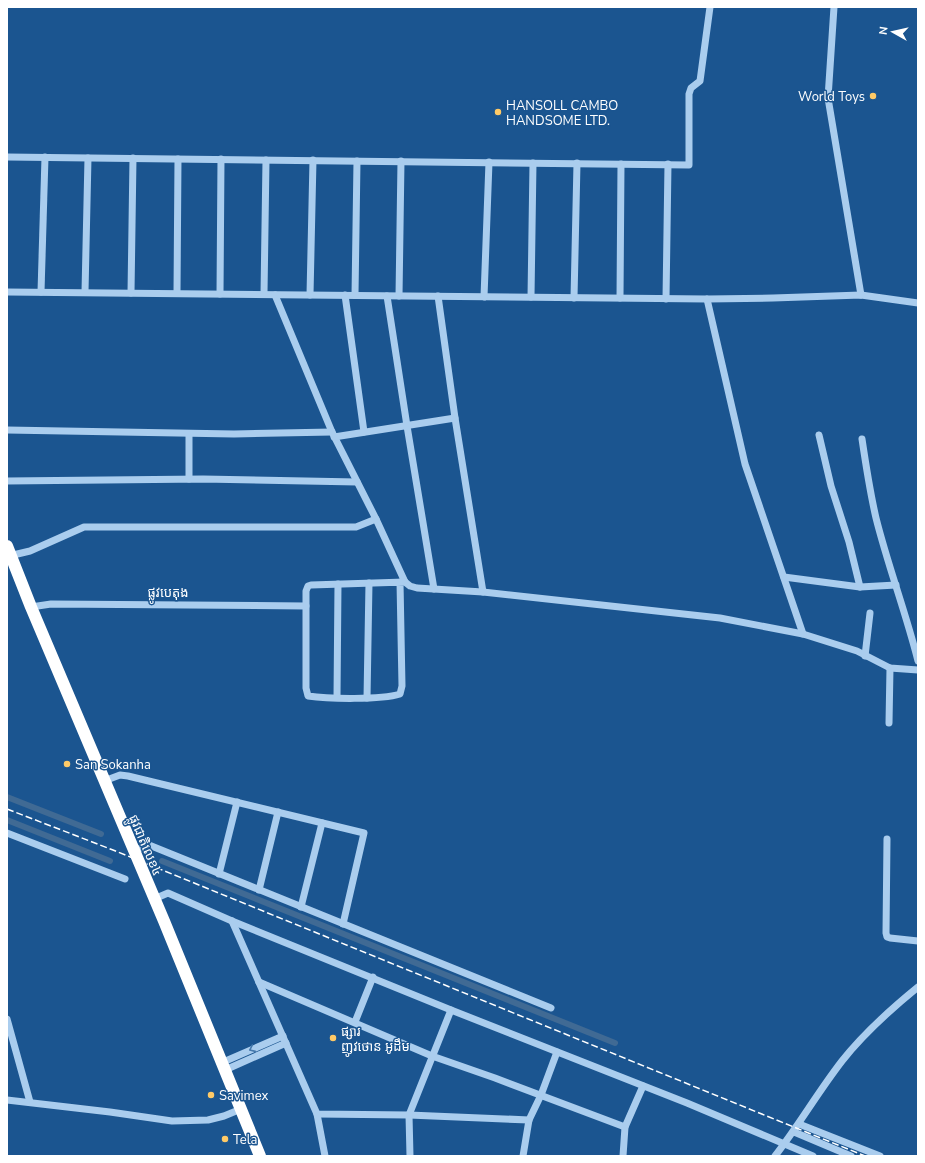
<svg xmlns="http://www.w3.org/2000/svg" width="925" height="1163" font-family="'Nunito Sans','Noto Sans Khmer',sans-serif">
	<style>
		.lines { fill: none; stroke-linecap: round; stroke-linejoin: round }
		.canal { stroke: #406a94; stroke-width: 6 }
		.minor { stroke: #aacdee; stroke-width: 7 }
		.highway { stroke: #fff; stroke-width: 12 }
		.rail { stroke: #fff; stroke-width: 1.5; stroke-dasharray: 7 3; stroke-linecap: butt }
		.oneway { stroke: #4679ac }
		.poi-dot { fill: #ffca67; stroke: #1b5590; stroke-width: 1.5 }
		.labels { text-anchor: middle; stroke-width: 3; stroke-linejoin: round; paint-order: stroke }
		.poi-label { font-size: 13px; fill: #fff; stroke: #1b5590; text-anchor: start }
		.street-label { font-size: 13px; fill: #fff; stroke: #1b5590 }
	</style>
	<rect width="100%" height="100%" fill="#1b5590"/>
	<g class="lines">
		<g class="canal">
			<path d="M7 797 101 834"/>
			<path d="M7 820 110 861"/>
			<path d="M162 861 615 1043"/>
		</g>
		<g class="minor">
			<path d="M834 7 828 98 861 295"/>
			<path d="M7 157 689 165V94L691 88 700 81 710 7"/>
			<path d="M7 292 707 299 773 298 861 295 918 303"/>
			<path d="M41 292 45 157"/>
			<path d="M85 292 88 158"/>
			<path d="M131 293 133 158"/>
			<path d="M177 293 178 159"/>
			<path d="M220 294 221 159"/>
			<path d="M264 294 266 160"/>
			<path d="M275 295 332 432 376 519 405 582 410 586 417 588 483 592 720 618 803 634 857 651 890 668 918 670"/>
			<path d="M310 295 313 160"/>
			<path d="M345 295 364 432"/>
			<path d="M355 295 357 161"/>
			<path d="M387 296 407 426 434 589"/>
			<path d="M399 296 401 161"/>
			<path d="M438 296 455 418 483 592"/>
			<path d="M484 297 489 162"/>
			<path d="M531 297 533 163"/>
			<path d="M574 298 577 163"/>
			<path d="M620 298 621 164"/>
			<path d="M666 299 668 164"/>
			<path d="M707 299 745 464 803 634"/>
			<path d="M7 430 234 434 332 432"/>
			<path d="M189 434V479"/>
			<path d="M819 435 831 486 849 542 860 587"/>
			<path d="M334 437 455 418"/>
			<path d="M862 439C866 466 870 492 876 518 888 566 906 613 918 661"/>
			<path d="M7 481 203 479 357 482"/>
			<path d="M9 556 30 551 84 527H356L376 519"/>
			<path d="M784 577 860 587 896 585"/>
			<path d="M400 582 402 686 400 694C381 700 328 699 308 696L306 688V591L308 586 311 585 405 582"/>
			<path d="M31 607 51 604 306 606"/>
			<path d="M865 656 870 613"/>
			<path d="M337 697 338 584"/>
			<path d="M367 698 369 583"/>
			<path d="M889 723 890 668"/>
			<path d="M104 781 120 775 128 776 364 833 343 924"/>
			<path d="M7 833 125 879"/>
			<path d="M887 839 886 933 887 937 890 938 918 941"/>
			<path d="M133 851 149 845 551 1008"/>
			<path d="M219 874 237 802"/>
			<path d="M259 890 278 812"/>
			<path d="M154 899 168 893 232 921 451 1010 687 1103 813 1156"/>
			<path d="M301 907 322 823"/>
			<path d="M232 921 317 1114 409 1115 529 1120"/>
			<path d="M259 982 432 1056 495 1078 625 1127"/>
			<path d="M7 1019 30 1102"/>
			<path d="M355 1022 373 977"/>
			<path d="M221 1063 283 1036"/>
			<path d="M225 1070 286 1043"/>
			<path d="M7 1100 110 1112 172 1121 208 1120 224 1116 241 1109"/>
			<path d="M317 1114 325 1156"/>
			<path d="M799 1124 880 1156"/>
			<path d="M794 1132 851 1156"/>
			<path d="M410 1156 409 1115 451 1010"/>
			<path d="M523 1156 529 1120 541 1095 557 1052"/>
			<path d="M623 1156 625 1127 643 1086"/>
			<path d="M775 1156C799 1125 818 1092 842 1061 864 1033 891 1009 918 987"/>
		</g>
		<path class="highway" d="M7 546 31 607 164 921 260 1156"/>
		<path class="rail" d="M7 809 113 850 865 1156"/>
	</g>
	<defs><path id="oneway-chevron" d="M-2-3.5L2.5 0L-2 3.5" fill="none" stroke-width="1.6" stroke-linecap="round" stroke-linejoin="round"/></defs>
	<use class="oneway" href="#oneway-chevron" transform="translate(252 1049) rotate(156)"/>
	<g class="poi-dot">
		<circle cx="873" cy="96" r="4"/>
		<circle cx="498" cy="112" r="4"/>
		<circle cx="67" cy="764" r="4"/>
		<circle cx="333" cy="1038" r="4"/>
		<circle cx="211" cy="1095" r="4"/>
		<circle cx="225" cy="1139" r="4"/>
	</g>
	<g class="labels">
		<g class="poi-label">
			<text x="865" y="101" text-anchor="end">World Toys</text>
			<text x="506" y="110">HANSOLL CAMBO<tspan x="506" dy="15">HANDSOME LTD.</tspan></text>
			<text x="75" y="769">San Sokanha</text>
			<text x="341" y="1036">ផ្សារ<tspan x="341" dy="15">ញូវថោន អូដឹម</tspan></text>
			<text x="219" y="1100">Savimex</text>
			<text x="233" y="1144">Tela</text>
		</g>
		<g class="street-label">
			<text x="168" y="597">ផ្លូវបេតុង</text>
			<text transform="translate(146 845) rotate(67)" y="5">ផ្លូវជាតិលេខ៤</text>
		</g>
	</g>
	<rect width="925" height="1163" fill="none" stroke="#ffffff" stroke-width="16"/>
	<g transform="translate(893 32) rotate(278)" stroke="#1b5590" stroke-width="3" paint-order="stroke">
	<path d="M0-3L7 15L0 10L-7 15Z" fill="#ffffff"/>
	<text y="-6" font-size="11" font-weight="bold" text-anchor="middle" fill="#ffffff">N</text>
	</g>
</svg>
